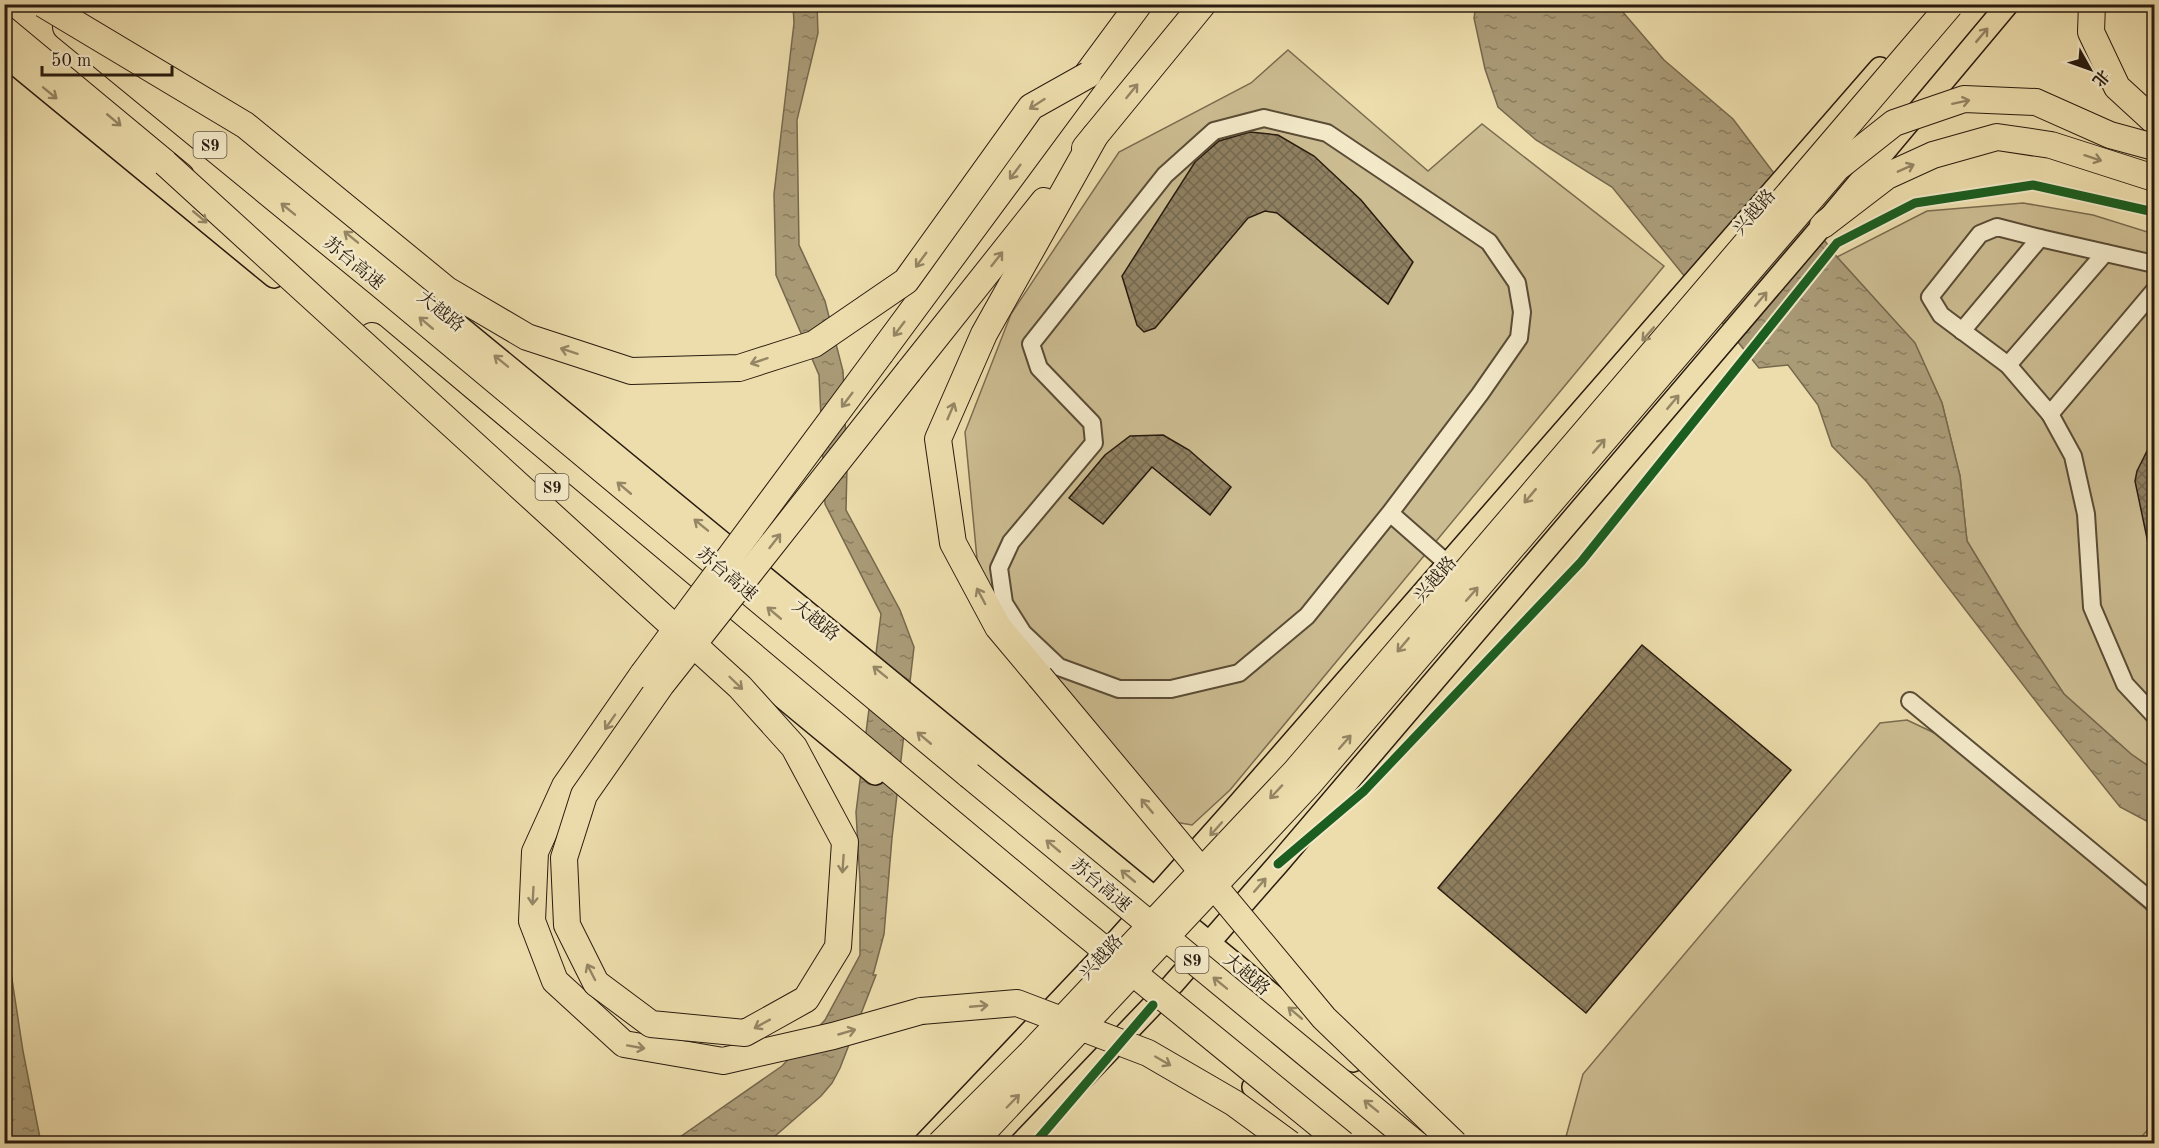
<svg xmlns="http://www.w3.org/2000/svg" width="2159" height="1148" font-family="'Old Standard TT','Noto Serif SC',serif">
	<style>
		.pitch { fill: #ccbc91; stroke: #7a6c50; stroke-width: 1.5 }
		.water { fill: url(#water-ripples); stroke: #76684d; stroke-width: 1.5 }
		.building { fill: url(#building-cross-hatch); stroke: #291b0f; stroke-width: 1.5 }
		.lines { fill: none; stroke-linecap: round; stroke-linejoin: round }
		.minor-casing { stroke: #5a4c36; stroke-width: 20 }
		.major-casing { stroke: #291b0f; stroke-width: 24 }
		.highway-casing { stroke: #291b0f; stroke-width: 28 }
		.minor { stroke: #f3e9c9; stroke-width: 16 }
		.major { stroke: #edddac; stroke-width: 21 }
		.highway { stroke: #edddac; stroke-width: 26 }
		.highway-bridge-casing { stroke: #291b0f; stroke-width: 28; stroke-linecap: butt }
		.highway-bridge { stroke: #edddac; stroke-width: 26 }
		.cycleway-casing { stroke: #f3e9c9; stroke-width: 13 }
		.cycleway { stroke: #1b5e20; stroke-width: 9 }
		.oneway { stroke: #958665 }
		.labels { text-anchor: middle; stroke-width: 5; stroke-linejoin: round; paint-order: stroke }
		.shield { fill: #f3e9c9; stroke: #665947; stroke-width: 1.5 }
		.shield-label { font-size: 16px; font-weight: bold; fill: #291b0f }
		.street-label { font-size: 18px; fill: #291b0f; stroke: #f3e9c9 }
	</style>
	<defs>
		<pattern id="water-ripples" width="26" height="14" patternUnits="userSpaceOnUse" patternTransform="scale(1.5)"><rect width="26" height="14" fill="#aa9b77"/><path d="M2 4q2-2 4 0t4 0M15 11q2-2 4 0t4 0" fill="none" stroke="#8a7e60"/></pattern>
		<pattern id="building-cross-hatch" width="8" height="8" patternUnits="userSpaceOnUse" patternTransform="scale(1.5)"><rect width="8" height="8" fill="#8f8061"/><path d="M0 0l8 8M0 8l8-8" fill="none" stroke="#75684e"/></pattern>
	</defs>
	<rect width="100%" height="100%" fill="#edddac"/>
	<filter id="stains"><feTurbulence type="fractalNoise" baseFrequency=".00333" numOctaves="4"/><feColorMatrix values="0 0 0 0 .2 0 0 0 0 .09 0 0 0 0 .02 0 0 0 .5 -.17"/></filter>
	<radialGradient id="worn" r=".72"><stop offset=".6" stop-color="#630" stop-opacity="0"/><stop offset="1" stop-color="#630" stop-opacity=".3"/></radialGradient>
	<g class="pitch">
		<path d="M1288 50 1428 171 1482 124 1664 266 1230 790 1192 825 1175 822 1002 615 977 559 965 432 1011 314 1119 152 1251 83Z"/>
		<path d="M2023 203 2093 215 2154 234V770L2131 754 2064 694 2019 627 1967 541 1960 476 1942 403 1915 344 1837 257 1927 211Z"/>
		<path d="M1907 720 1945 738 2154 916V1123L2136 1143 1564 1144 1583 1074 1880 723Z"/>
	</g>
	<g class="water">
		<path d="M793 5H817L818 33 797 120 799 245 825 301 843 371 847 467 846 510 900 610 914 647 892 838 884 934 873 975H876L840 1068 832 1083 821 1096 767 1143 670 1144 782 1066 825 1020 860 955V882L856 812 881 614 825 504 819 375 776 275 774 194 794 23Z"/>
		<path d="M1476 5H1619L1622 11 1664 60 1733 119 1837 257 1915 343 1942 403 1960 476 1967 541 2019 627 2064 694 2131 754 2154 770V825L2120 807 2041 708 1867 482 1832 446 1818 405 1788 365 1759 368 1612 187 1536 140 1498 107 1485 69 1474 18Z"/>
		<path d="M5 934 23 1051 41 1143H5Z"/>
	</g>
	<g class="building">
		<path d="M1250 132 1278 135 1314 156 1361 200 1413 262 1388 304 1277 213 1265 211 1248 218 1155 328 1144 332 1137 325 1122 276 1195 162 1219 141Z"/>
		<path d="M1163 435 1189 450 1231 487 1210 515 1152 467 1103 524 1069 498 1105 455 1130 436Z"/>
		<path d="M2154 437V542L2148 543 2135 481 2137 471Z"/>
		<path d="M1642 645 1791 770 1586 1013 1438 888Z"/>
	</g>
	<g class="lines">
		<g class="minor-casing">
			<g id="minor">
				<path d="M2154 264 2040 238 1997 227 1980 234 1930 297 1941 315 2008 365 2050 414 2073 456 2086 514 2092 607 2125 684 2154 715"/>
				<path d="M1962 331 2040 238"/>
				<path d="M2008 365 2105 253"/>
				<path d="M2050 414 2154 291"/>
				<path d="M1390 513 1307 616 1239 673 1171 689H1119L1059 667 1023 633 1004 603 999 568 1011 542 1094 443 1092 423 1039 368 1031 344 1165 175 1214 131 1264 118 1327 133 1489 242 1517 283 1522 312 1519 338 1480 394 1390 513 1448 564"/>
				<path d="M1910 701 2154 903"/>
			</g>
		</g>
		<g class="major-casing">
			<g id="major">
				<path d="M4 55 274 277"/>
				<path d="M177 94 1353 1061"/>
				<path d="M638 578 875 774"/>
				<path d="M1253 1087 1322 1144"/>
				<path d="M924 1144 1119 938 1234 809 1880 68"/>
				<path d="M1020 1144 1173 984 1278 864 1823 225 2008 4"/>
			</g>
		</g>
		<g class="highway-casing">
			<g id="highway">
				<path d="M2092 4 2091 32 2117 87 2154 121"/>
				<path d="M66 27 382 286 969 775"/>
				<path d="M4 29 181 176"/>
				<path d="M1085 148 1203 4"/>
				<path d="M1823 225 1887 176 1933 155 1997 137 2051 145 2154 178"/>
				<path d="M372 336 939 812"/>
				<path d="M881 353 1139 4"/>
				<path d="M909 371 1044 201"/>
				<path d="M643 674 565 786 535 852 532 921 555 981 624 1044 723 1061 833 1036 921 1011"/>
				<path d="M1040 677 998 627 953 543 938 439 984 334 1095 136"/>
			</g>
		</g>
		<use href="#minor" class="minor"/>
		<use href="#major" class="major"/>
		<use href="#highway" class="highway"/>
		<g class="highway-bridge-casing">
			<g id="highway-bridge">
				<path d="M43 4 245 125 447 290 527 337 631 371 739 368 814 344 906 281 1031 107 1088 75"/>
				<path d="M165 163 740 687 794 747 845 842 838 947 806 999 745 1033 651 1024 596 983 567 925 564 858 584 795 661 685 909 371"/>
				<path d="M643 674 881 353"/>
				<path d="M1040 677 1324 1018 1455 1144"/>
				<path d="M969 775 1416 1144"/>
				<path d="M939 812 1072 923 1343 1144"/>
				<path d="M921 1011 1017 1003 1148 1053 1234 1103 1290 1144"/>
				<path d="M940 1144 1031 1053 1295 772 1950 5"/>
				<path d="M972 1144 1309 784 1837 168 1894 123 1964 99 2036 102 2110 135 2154 147"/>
			</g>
		</g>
		<use href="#highway-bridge" class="highway-bridge"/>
		<g class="cycleway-casing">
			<g id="cycleway">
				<path d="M1278 864 1364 791 1581 562 1837 243 1915 203 2033 185 2154 212"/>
				<path d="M1034 1144 1153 1005"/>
			</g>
		</g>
		<use href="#cycleway" class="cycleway"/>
	</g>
	<defs><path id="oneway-shaft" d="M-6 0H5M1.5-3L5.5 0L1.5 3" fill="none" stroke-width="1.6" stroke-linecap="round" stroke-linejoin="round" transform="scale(1.5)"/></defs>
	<g class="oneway">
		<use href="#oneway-shaft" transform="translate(1982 35) rotate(-50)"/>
		<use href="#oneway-shaft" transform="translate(1132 91) rotate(-51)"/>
		<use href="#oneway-shaft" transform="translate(50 93) rotate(39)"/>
		<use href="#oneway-shaft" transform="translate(1961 102) rotate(-12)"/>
		<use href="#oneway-shaft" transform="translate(1037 104) rotate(147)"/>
		<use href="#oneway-shaft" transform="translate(114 120) rotate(40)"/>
		<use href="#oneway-shaft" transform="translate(2093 158) rotate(18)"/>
		<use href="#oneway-shaft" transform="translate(1906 168) rotate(-24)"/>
		<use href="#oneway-shaft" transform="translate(1015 172) rotate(127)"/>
		<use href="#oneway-shaft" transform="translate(288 209) rotate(-141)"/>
		<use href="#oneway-shaft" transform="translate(200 217) rotate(40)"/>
		<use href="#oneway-shaft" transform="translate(351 237) rotate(-141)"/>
		<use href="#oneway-shaft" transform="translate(997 259) rotate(-52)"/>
		<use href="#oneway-shaft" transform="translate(921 260) rotate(126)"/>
		<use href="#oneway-shaft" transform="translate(1761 299) rotate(-50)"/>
		<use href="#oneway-shaft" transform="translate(426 323) rotate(-140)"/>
		<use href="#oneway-shaft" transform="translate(899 329) rotate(127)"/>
		<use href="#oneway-shaft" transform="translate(1648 334) rotate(131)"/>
		<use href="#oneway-shaft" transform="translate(569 351) rotate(-162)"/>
		<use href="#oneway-shaft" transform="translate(501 361) rotate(-141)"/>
		<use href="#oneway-shaft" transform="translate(759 361) rotate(162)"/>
		<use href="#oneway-shaft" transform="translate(847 400) rotate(127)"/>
		<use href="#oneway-shaft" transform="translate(1673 402) rotate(-50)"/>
		<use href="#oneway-shaft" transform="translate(951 411) rotate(-67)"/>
		<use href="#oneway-shaft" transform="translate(1599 446) rotate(-49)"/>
		<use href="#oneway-shaft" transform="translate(624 488) rotate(-140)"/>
		<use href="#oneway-shaft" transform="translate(1530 496) rotate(130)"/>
		<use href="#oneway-shaft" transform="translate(701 525) rotate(-141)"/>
		<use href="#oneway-shaft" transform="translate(775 541) rotate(-52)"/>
		<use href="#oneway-shaft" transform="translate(1472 594) rotate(-49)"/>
		<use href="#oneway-shaft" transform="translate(981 596) rotate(-118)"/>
		<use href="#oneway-shaft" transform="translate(774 613) rotate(-140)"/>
		<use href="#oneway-shaft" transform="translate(1403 645) rotate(130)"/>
		<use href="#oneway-shaft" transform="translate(880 672) rotate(-141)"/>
		<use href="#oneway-shaft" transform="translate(736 683) rotate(44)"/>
		<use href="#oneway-shaft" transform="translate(610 722) rotate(125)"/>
		<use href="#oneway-shaft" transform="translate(924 738) rotate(-140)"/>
		<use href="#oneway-shaft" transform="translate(1345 742) rotate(-49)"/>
		<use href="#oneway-shaft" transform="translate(1276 792) rotate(133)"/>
		<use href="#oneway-shaft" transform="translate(1147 806) rotate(-130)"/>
		<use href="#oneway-shaft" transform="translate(1216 829) rotate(132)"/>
		<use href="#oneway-shaft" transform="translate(1053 846) rotate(-140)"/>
		<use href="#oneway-shaft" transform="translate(843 864) rotate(94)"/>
		<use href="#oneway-shaft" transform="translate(1128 876) rotate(-140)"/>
		<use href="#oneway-shaft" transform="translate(1260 885) rotate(-49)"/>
		<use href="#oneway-shaft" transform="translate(533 896) rotate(93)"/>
		<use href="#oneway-shaft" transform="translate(591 972) rotate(-117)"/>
		<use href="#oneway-shaft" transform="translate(1220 983) rotate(-141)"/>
		<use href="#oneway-shaft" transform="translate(979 1006) rotate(-5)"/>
		<use href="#oneway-shaft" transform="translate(1295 1013) rotate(-140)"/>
		<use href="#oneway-shaft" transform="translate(762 1024) rotate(151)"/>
		<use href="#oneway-shaft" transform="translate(847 1032) rotate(-16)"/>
		<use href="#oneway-shaft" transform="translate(636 1047) rotate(10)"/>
		<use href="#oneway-shaft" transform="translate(1163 1061) rotate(30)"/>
		<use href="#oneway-shaft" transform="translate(1013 1101) rotate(-46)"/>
		<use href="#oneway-shaft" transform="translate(1371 1106) rotate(-141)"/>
	</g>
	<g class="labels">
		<g class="shield">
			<rect x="193.5" y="132" width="33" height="26" rx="4.5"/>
			<rect x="535.5" y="474" width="33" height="26" rx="4.5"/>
			<rect x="1175.5" y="947" width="33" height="26" rx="4.5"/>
		</g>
		<g class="shield-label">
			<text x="210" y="151">S9</text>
			<text x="552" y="493">S9</text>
			<text x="1192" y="966">S9</text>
		</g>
		<g class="street-label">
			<text transform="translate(1754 212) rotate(-49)" y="6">兴越路</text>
			<text transform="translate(354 263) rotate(39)" y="6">苏台高速</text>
			<text transform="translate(441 311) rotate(39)" y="6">大越路</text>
			<text transform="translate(727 574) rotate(40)" y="6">苏台高速</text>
			<text transform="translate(1435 579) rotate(-49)" y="6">兴越路</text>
			<text transform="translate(816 620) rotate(39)" y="6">大越路</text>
			<text transform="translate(1101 885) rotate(40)" y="6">苏台高速</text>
			<text transform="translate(1101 957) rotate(-47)" y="6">兴越路</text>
			<text transform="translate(1247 974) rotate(40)" y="6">大越路</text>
		</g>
	</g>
	<rect width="2159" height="1148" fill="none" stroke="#edddac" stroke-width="24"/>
	<rect x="6" y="6" width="2147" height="1136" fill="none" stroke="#291b0f" stroke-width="3"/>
	<rect x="12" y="12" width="2135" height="1124" fill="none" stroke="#291b0f" stroke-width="1.5"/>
	<g transform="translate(2090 69) rotate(130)" stroke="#f3e9c9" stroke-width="4.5" paint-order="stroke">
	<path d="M0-4.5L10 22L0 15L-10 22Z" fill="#291b0f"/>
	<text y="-9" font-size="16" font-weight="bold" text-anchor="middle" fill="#291b0f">北</text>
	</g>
	<path d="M42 66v9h130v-9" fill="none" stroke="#291b0f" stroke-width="3"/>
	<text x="51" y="66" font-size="18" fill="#291b0f" stroke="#f3e9c9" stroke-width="4.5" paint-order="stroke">50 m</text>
	<rect width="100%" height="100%" filter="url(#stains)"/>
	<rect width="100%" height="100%" fill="url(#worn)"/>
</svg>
